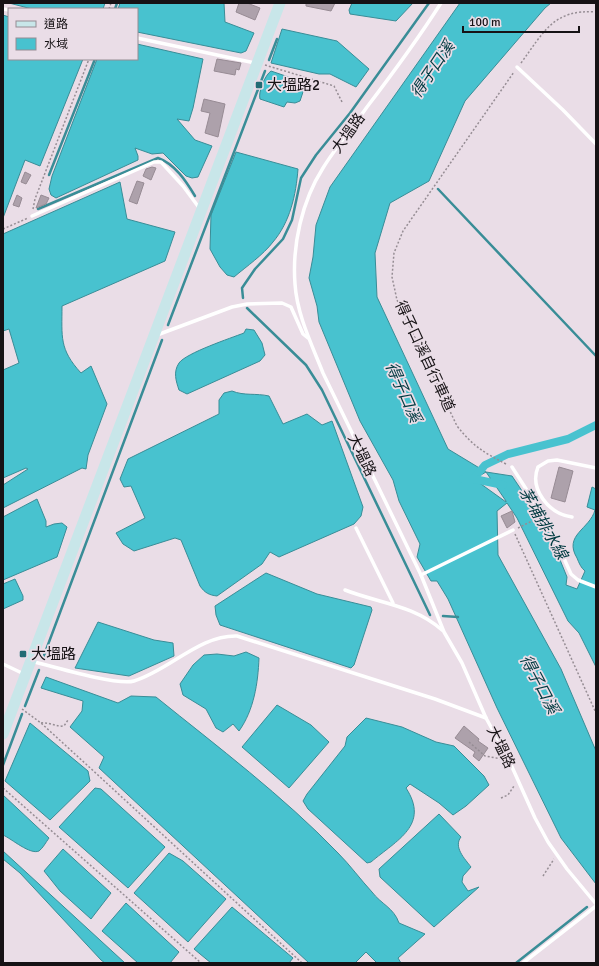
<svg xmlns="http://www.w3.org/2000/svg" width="599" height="966" font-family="Signika,'Noto Sans TC',sans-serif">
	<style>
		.water { fill: #48c2cf; stroke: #398d97; fill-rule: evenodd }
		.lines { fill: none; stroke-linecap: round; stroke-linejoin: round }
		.stream { stroke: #398d97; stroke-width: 2.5 }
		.canal { stroke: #48c2cf; stroke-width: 8 }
		.building { fill: #ada1ab; stroke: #978b94 }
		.path { stroke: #968d94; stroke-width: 1.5; stroke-dasharray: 2 2; stroke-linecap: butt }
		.lane { stroke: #fff; stroke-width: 3.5 }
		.secondary { stroke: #c8e6e9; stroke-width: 11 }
		.poi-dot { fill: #216c74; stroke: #eadde7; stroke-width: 1.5 }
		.labels { text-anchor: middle; stroke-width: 3.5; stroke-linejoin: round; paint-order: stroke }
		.poi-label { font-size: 15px; fill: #161215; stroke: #eadde7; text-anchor: start }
		.street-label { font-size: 15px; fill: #161215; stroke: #eadde7 }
		.water-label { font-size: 16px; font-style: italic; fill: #003a40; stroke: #eadde7 }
	</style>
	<rect width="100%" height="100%" fill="#eadde7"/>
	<g class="water">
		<path d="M9 3H105L103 9H32Z"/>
		<path d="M120 3H224L225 22 254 33 246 51 241 53 137 32V9H118Z"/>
		<path d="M352 3H413L396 21 350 14 349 10Z"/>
		<path d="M460 3H551L545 8 465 101 429 181 390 203 375 253 377 297 448 449 486 472 512 476 547 528 567 577 566 585 577 589 585 571C581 568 579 563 577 558 563 535 590 529 595 510L587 507 592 487 596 489V667L579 633 568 621 517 518 507 503 497 511 498 555 561 669 596 751V884L561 838 497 708 448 599 437 581H431L417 557 420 544 399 501 393 480 360 421 319 322 317 306 309 278 313 257 316 225 330 187ZM486 472 506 501V502L474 479Z"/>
		<path d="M3 15 9 17V59H83L40 166 25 160 3 218Z"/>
		<path d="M282 29 337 41 369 69 356 87 330 74H319L271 63Z"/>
		<path d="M137 44 203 59 193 108 189 121 177 119 195 140 212 146 198 177 192 178 186 176 163 153 152 154 135 148 138 156V160L56 198 51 195 49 189 52 176 97 59H137Z"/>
		<path d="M271 71 306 83 300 101 295 103 287 102 284 107 260 99C258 92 265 75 271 71Z"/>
		<path d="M236 152 298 169C296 195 290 222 273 242 263 255 247 266 234 277L227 275 220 267 210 249 211 215Z"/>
		<path d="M120 182 127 219 175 232 165 261 62 306C62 337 59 349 81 373L91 366 107 404 88 455 86 469 82 468 3 508V485L28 469 26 468 3 478V370L19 363 9 329 3 331V234Z"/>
		<path d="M246 329 254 330 262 343 265 355 260 361 187 394 179 390C176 381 173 372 179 363 186 353 231 338 244 333Z"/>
		<path d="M232 391C244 396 256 393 269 396L283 424 307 414 322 425 332 421 363 507 361 516 354 524 279 557 270 552 262 564 217 596C209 595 205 593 200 586L181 540 175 538 134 551 123 544 116 533 145 518 131 486 124 487 120 479 128 459 219 414V400L224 393Z"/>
		<path d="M37 499 46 521V527L54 524 62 523 67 527 57 557 3 580V517Z"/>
		<path d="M266 573 317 594 371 607 372 610 354 665 351 668 220 625 216 615 215 606Z"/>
		<path d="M15 579 23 596V600L3 609V584Z"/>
		<path d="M98 622 154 640 173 643 174 656 129 676 75 668Z"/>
		<path d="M246 652 259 658C258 683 254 710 239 731L233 724 223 732 216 728 206 709 183 695 180 684 193 665 204 655 217 654 234 656Z"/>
		<path d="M46 677 118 703 131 696 156 697C218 747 283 796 338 853 350 865 360 879 372 892 381 904 394 908 399 923L425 934 398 958 401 963H377L366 952 355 963H309L99 768 104 757 70 727 82 711 83 701 41 688Z"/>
		<path d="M277 705 311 725 329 742 289 788 242 747Z"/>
		<path d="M366 718 402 727 436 742 454 746 484 776 489 785 466 806 453 815 439 803 410 784 406 788C430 825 397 840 371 862L367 863 308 809 303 801 307 794 345 746 347 737Z"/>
		<path d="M30 723 88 771 90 781 50 820 5 781Z"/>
		<path d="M95 788 101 789 165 847 128 888 59 827Z"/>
		<path d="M3 795 49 838C46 842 43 848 39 851 30 855 12 839 3 835Z"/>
		<path d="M439 814 461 837C453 847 465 859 471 867L463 876 462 882 468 891 479 887 434 927 380 877 379 869Z"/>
		<path d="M63 849 111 893 91 919 60 891 44 871Z"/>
		<path d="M3 851 125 963H105L101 960 20 873 3 859Z"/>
		<path d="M169 853 183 861 226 899 188 942 134 893Z"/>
		<path d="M126 903 179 952 170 963H138L102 931Z"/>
		<path d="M232 907 293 958 289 963H211L194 949Z"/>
	</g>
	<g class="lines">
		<g class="stream">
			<path d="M115 9 117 3"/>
			<path d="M269 60 277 39"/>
			<path d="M49 175 95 59"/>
			<path d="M438 189 596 356"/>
			<path d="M38 209 158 158C175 164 186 181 195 196"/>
			<path d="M243 298 242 288 255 269 283 239 292 220 301 178 316 155 350 113 429 3"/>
			<path d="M247 308 306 365 322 390 430 615"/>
			<path d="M168 325 265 71"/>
			<path d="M443 616 458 617"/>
			<path d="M43 658 162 340"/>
			<path d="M25 706 39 670"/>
			<path d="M3 765 22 714"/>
			<path d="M516 963 587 907"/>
		</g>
		<g class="canal">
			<path d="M475 477 485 465 508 454 568 439 596 425"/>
			<path d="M463 479H474L503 485"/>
		</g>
	</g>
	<g class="building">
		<path d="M239 3H247L260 8 255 20 236 12Z"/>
		<path d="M306 3H335L331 11 306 6Z"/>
		<path d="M217 59 241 63 239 70 236 69 235 75 214 71Z"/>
		<path d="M204 99 225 104 218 137 205 133 210 113 201 111Z"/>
		<path d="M152 167 156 168 151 180 143 176 146 169Z"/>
		<path d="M25 172 31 175 26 184 21 182Z"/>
		<path d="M137 181 144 183 137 204 129 201Z"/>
		<path d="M17 195 22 198 19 207 13 205Z"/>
		<path d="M41 195 49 198 46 204 36 208Z"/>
		<path d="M559 467 573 471 565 502 551 498Z"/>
		<path d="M512 511 515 522 507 528 501 516Z"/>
		<path d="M464 726 479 739 478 741 488 748 479 761 473 756 475 752 455 738Z"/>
	</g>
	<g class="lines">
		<g class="path">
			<path d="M109 9 111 3"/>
			<path d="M521 63C544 32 553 9 596 12"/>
			<path d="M265 65 334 86 342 102"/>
			<path d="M33 209 35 199 89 59"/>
			<path d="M3 229 28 218"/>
			<path d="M506 464C483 452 474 447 457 426L397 300 392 277 394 253 403 231 514 72"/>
			<path d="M518 528 538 518"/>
			<path d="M515 534 596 713"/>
			<path d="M22 709 41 723 87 765 302 963"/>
			<path d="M41 723C50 722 56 727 64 726L68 720"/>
			<path d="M469 742 485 756 502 759"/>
			<path d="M3 788 201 963"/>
			<path d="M501 798 508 795 514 786"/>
			<path d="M543 876 554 859"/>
		</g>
		<g class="lane">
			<path d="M441 3C418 39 393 73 367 107 353 127 336 147 323 168 302 201 292 245 295 284 297 315 312 345 323 373L421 575 444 632 462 663 486 718 508 758 535 818 548 842 567 869 596 904"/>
			<path d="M3 9 9 10"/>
			<path d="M137 38 255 63"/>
			<path d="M517 67 563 110 596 144"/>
			<path d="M32 216 154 162H161L183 186 200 209"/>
			<path d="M157 335 232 307 247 304 282 303 291 307 303 334 308 338"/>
			<path d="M512 467 548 523 571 574 578 580 596 587"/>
			<path d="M572 517C549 514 529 489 538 467L548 461 557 460 596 468"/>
			<path d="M356 528 393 603"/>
			<path d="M421 575 513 530"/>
			<path d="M345 590C378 603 414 605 442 630"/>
			<path d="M31 661C51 666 117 686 134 681 170 670 199 635 237 636L435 699 486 718"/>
			<path d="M3 664 24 674"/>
			<path d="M523 963 596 906"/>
		</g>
		<path class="secondary" d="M3 734 280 3"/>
	</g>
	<g class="poi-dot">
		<rect x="255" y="81" width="8" height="8" rx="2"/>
		<rect x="19" y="650" width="8" height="8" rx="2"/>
	</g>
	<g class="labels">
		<g class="poi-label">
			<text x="267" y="90">大塭路2</text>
			<text x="31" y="659">大塭路</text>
		</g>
		<g class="street-label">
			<text transform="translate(348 133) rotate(-54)" y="5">大塭路</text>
			<text transform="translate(425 356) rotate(65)" y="5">得子口溪自行車道</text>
			<text transform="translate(362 455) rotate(64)" y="5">大塭路</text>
			<text transform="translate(501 747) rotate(64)" y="5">大塭路</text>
		</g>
		<g class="water-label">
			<text transform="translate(432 69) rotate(-56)" y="6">得子口溪</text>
			<text transform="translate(404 392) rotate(66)" y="6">得子口溪</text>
			<text transform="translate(544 523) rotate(60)" y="6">茅埔排水線</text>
			<text transform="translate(540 684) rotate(62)" y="6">得子口溪</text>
		</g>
	</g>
	<rect width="599" height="966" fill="none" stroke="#161215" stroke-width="8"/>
	<rect x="8" y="8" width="130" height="52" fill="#eadde7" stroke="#958c93"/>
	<rect x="16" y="21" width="20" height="6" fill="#c8e6e9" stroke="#958c93"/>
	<text x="44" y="28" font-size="12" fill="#161215">道路</text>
	<rect x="16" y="38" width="20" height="12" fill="#48c2cf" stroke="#958c93"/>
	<text x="44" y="48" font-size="12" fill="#161215">水域</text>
	<path d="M463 26v6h116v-6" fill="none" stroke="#161215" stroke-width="2"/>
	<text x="469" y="26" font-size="12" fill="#161215" stroke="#eadde7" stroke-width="3" paint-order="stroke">100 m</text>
</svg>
